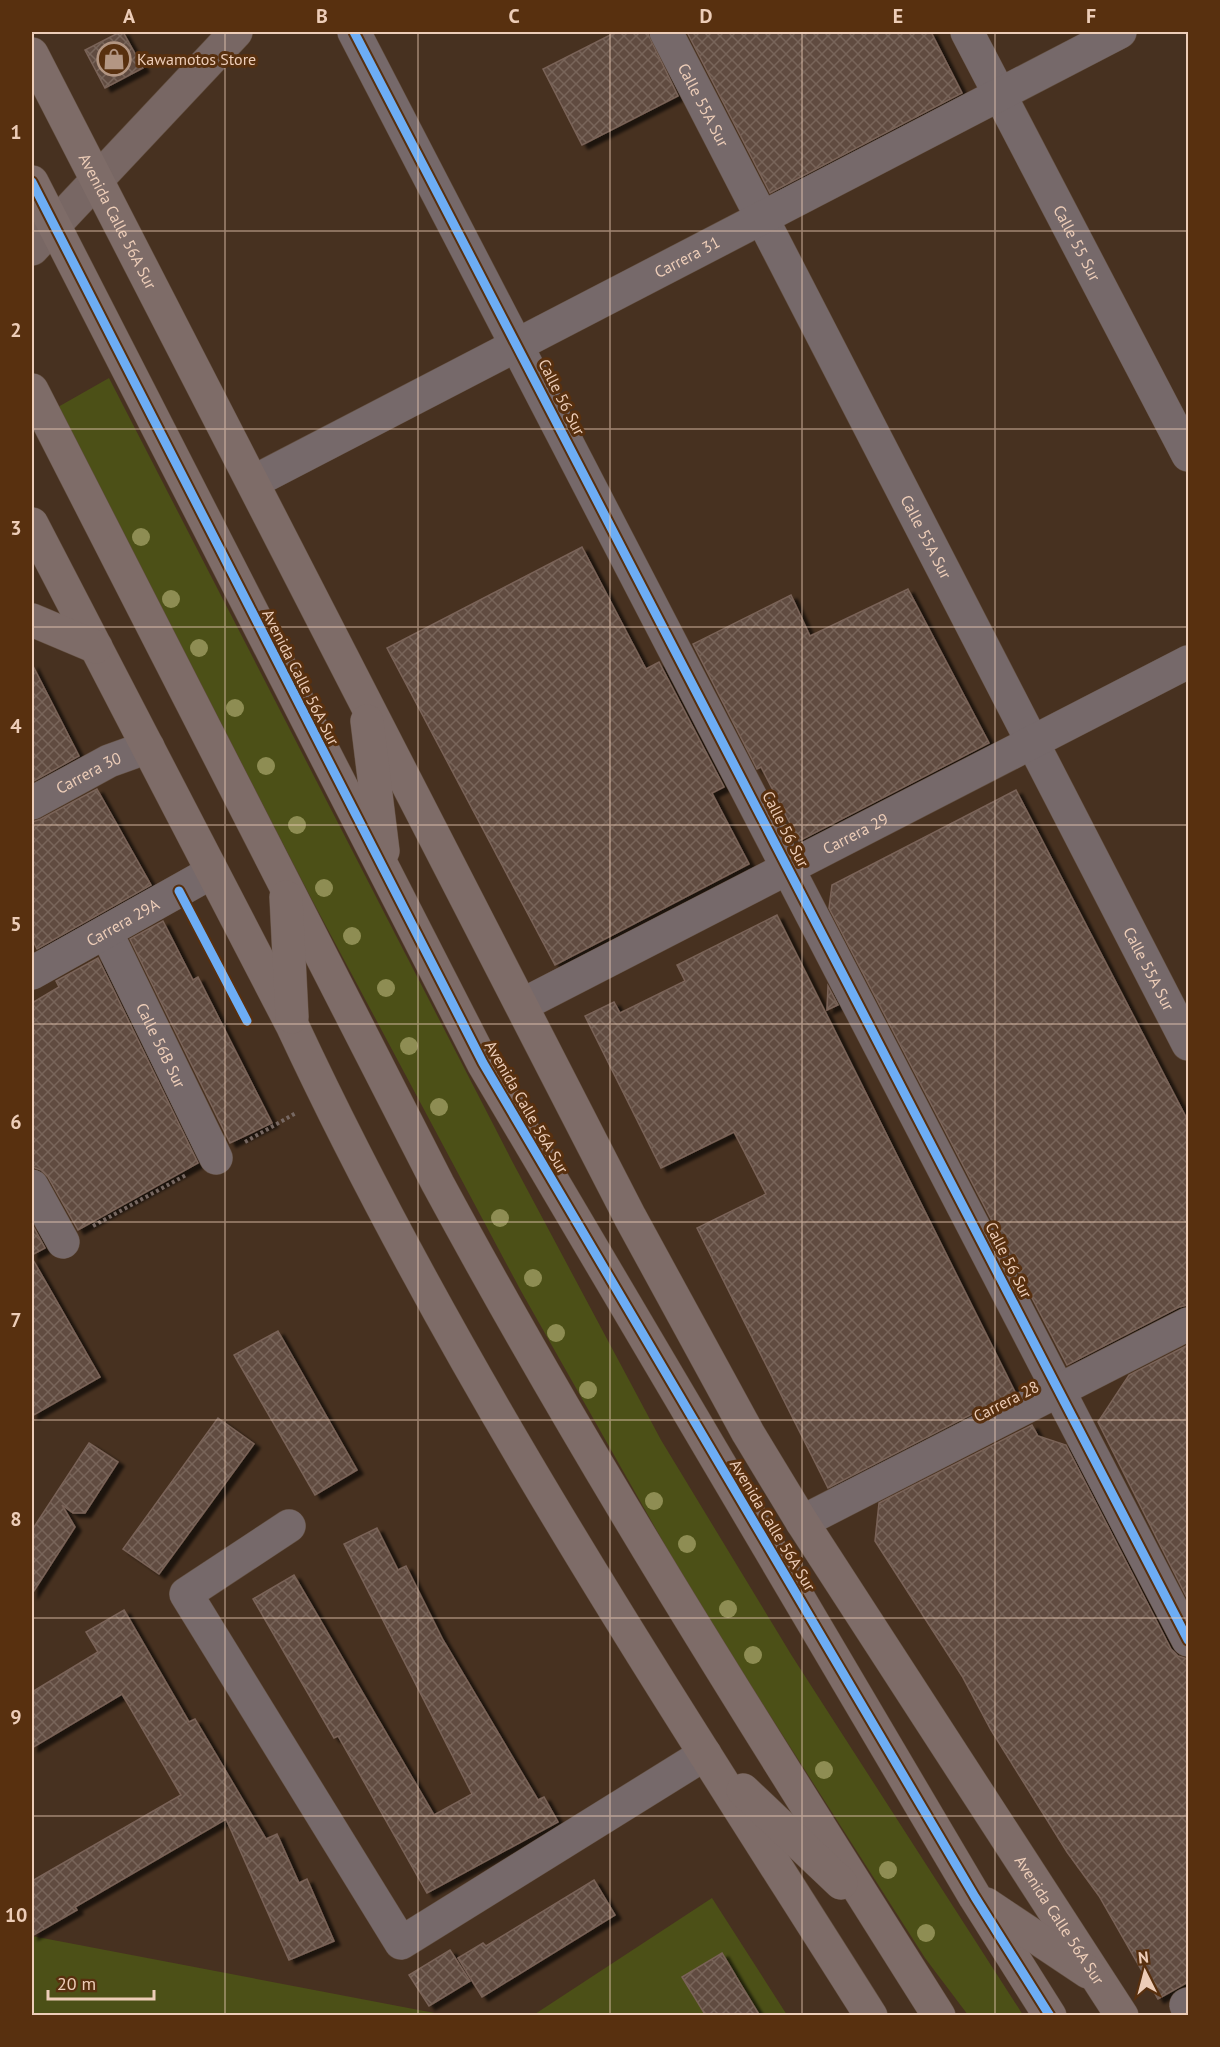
<svg xmlns="http://www.w3.org/2000/svg" width="1220" height="2047" font-family="'PT Sans',sans-serif">
	<style>
		.green { fill: #4c5017 }
		.building { fill: url(#building-cross-hatch); stroke: #7a6358; stroke-width: 1.5; filter: url(#shadow) }
		.lines { fill: none; stroke-linecap: round; stroke-linejoin: round }
		.minor-casing { stroke: #624e3f; stroke-width: 34 }
		.major-casing { stroke: #624e3f; stroke-width: 34 }
		.highway-casing { stroke: #624e3f; stroke-width: 34 }
		.path { stroke: #776862; stroke-width: 4; stroke-dasharray: 3 3; stroke-linecap: butt }
		.minor { stroke: #76696a; stroke-width: 33 }
		.major { stroke: #786764; stroke-width: 33 }
		.highway { stroke: #7e6c68; stroke-width: 33 }
		.cycleway-casing { stroke: #58300f; stroke-width: 13 }
		.cycleway { stroke: #6dadf4; stroke-width: 9 }
		.tree { fill: #8e8d53 }
		.grid { fill: none; stroke: #edcdb8; stroke-width: 1.5; stroke-opacity: 0.55 }
		.labels { text-anchor: middle; stroke-width: 6; stroke-linejoin: round; paint-order: stroke }
		.poi-label { font-size: 16px; fill: #edcdb8; stroke: #58300f; text-anchor: start }
		.street-label { font-size: 16px; fill: #edcdb8; stroke: #58300f }
		.neatline { fill: none; stroke: #edcdb8; stroke-width: 2 }
		.grid-label { font-size: 20px; text-anchor: middle; font-weight: bold; fill: #edcdb8 }
	</style>
	<defs>
		<pattern id="building-cross-hatch" width="8" height="8" patternUnits="userSpaceOnUse" patternTransform="scale(1.5)"><rect width="8" height="8" fill="#614c41"/><path d="M0 0l8 8M0 8l8-8" fill="none" stroke="#78655a"/></pattern>
		<filter id="shadow"><feDropShadow dx="6" dy="4" stdDeviation="1.5" flood-color="#0009"/></filter>
	</defs>
	<rect width="100%" height="100%" fill="#473120"/>
	<g class="green">
		<path d="M109 378 512 1161 661 1440 792 1656 1023 2015H968L925 1958 695 1598 521 1291 311 898 58 407Z"/>
		<path d="M712 1898 787 2015 532 2016Z"/>
		<path d="M32 1936 445 2015H32Z"/>
	</g>
	<g class="building">
		<path d="M120 32H123L143 68 105 88 85 50Z"/>
		<path d="M616 32H647L678 96 582 145 543 69Z"/>
		<path d="M687 32H931L962 93 770 193Z"/>
		<path d="M582 547 646 669 659 662 724 787 712 793 749 864 555 965 387 648Z"/>
		<path d="M908 589 989 743 799 841 761 767 757 769 693 644 791 595 810 636Z"/>
		<path d="M32 664 79 756 32 782Z"/>
		<path d="M97 789 151 885 37 949 32 939V822L41 819Z"/>
		<path d="M1016 790 1188 1121V1305L1179 1307 1067 1365 829 908 832 885Z"/>
		<path d="M777 915 1015 1392 828 1488 697 1228 766 1194 734 1132 661 1168 585 1016 614 1002 620 1013 685 981 677 965Z"/>
		<path d="M163 921 193 980 198 977 272 1123 230 1143 130 939Z"/>
		<path d="M98 958 198 1163 78 1230 48 1177 41 1170 32 1167V1003L59 987 56 981Z"/>
		<path d="M828 986 838 1005 827 1010Z"/>
		<path d="M32 1224 45 1248 32 1255Z"/>
		<path d="M32 1258 100 1377 32 1416Z"/>
		<path d="M278 1331 357 1470 315 1495 234 1355Z"/>
		<path d="M1188 1345V1600L1098 1422 1129 1375Z"/>
		<path d="M218 1418 254 1444 159 1574 123 1549Z"/>
		<path d="M1032 1425 1038 1436 1066 1445 1171 1649 1178 1656 1188 1659V1982L1158 1999 1099 1896 1067 1852 991 1730 962 1676 875 1541 879 1503Z"/>
		<path d="M89 1443 118 1462 85 1513H73L62 1505 75 1527 32 1594V1530Z"/>
		<path d="M377 1528 398 1570 406 1566 443 1640 538 1800 544 1797 558 1822 427 1893 338 1736 334 1738 253 1599 294 1575 434 1815 472 1794 344 1544Z"/>
		<path d="M124 1610 189 1722 195 1719 266 1839 277 1834 299 1883 307 1879 334 1941 289 1960 226 1819 75 1907 77 1910 32 1936V1881L181 1795 122 1694 32 1748V1692L98 1652 86 1632Z"/>
		<path d="M594 1880 615 1915 482 1997 458 1958 483 1943 486 1946Z"/>
		<path d="M450 1950 470 1981 429 2006 409 1975Z"/>
		<path d="M722 1953 741 1985 760 2016H706L682 1977Z"/>
	</g>
	<g class="lines">
		<g class="minor-casing">
			<g id="minor">
				<path d="M354 32 1188 1640"/>
				<path id="s1" d="M666 32 1188 1044"/>
				<path id="s2" d="M967 32 1188 455"/>
				<path id="s3" d="M253 482 1120 32"/>
				<path id="s4" d="M32 803 109 761 148 747"/>
				<path id="s5" d="M106 932 216 1158"/>
				<path id="s6" d="M32 973 212 872"/>
				<path id="s7" d="M522 1005 1188 662"/>
				<path d="M32 1186 63 1242"/>
				<path d="M802 1522 1188 1324"/>
				<path d="M289 1526 186 1594 401 1943 705 1754"/>
				<path d="M1186 2005 1188 2004"/>
			</g>
		</g>
		<g class="major-casing">
			<path id="major" d="M32 249 236 32"/>
		</g>
		<g class="highway-casing">
			<g id="highway">
				<path id="s8" d="M32 54 630 1217 748 1433 802 1522 1122 2016"/>
				<path d="M32 182 483 1063 975 1897 1050 2016"/>
				<path d="M32 390 438 1184C592 1469 766 1742 939 2016"/>
				<path d="M32 524 293 1027C455 1374 667 1693 871 2016"/>
				<path d="M32 620 96 647"/>
				<path d="M367 721 383 851"/>
				<path d="M286 897 292 1017"/>
				<path d="M743 1790 841 1883"/>
				<path d="M986 1904 1088 1972"/>
			</g>
		</g>
		<g class="path">
			<path d="M245 1142 296 1113"/>
			<path d="M93 1226 186 1175"/>
		</g>
		<use href="#minor" class="minor"/>
		<use href="#major" class="major"/>
		<use href="#highway" class="highway"/>
		<g class="cycleway-casing">
			<g id="cycleway">
				<path d="M354 32 1188 1640"/>
				<path d="M32 182 483 1063 975 1897 1050 2016"/>
				<path d="M179 891 247 1021"/>
			</g>
		</g>
		<use href="#cycleway" class="cycleway"/>
	</g>
	<g class="tree">
		<circle cx="141" cy="537" r="9"/>
		<circle cx="171" cy="599" r="9"/>
		<circle cx="199" cy="648" r="9"/>
		<circle cx="235" cy="708" r="9"/>
		<circle cx="266" cy="766" r="9"/>
		<circle cx="297" cy="825" r="9"/>
		<circle cx="324" cy="888" r="9"/>
		<circle cx="352" cy="936" r="9"/>
		<circle cx="386" cy="988" r="9"/>
		<circle cx="409" cy="1046" r="9"/>
		<circle cx="439" cy="1107" r="9"/>
		<circle cx="500" cy="1218" r="9"/>
		<circle cx="533" cy="1278" r="9"/>
		<circle cx="556" cy="1333" r="9"/>
		<circle cx="588" cy="1390" r="9"/>
		<circle cx="654" cy="1501" r="9"/>
		<circle cx="687" cy="1544" r="9"/>
		<circle cx="728" cy="1609" r="9"/>
		<circle cx="753" cy="1655" r="9"/>
		<circle cx="824" cy="1770" r="9"/>
		<circle cx="888" cy="1870" r="9"/>
		<circle cx="926" cy="1933" r="9"/>
	</g>
	<path class="grid" d="M225 32V2016M418 32V2016M610 32V2016M802 32V2016M995 32V2016M32 231H1188M32 429H1188M32 627H1188M32 825H1188M32 1024H1188M32 1222H1188M32 1420H1188M32 1618H1188M32 1816H1188"/>
	<defs>
		<g id="shop-ring" transform="scale(1.725)"><circle r="9.5" fill="#58300f" stroke="#b39683" stroke-width="1.5"/><path d="M-5-2.5h2.3a2.7 3.5 0 0 1 5.4 0H5L5.5 6h-11ZM-1.5-2.5h3a1.5 2.3 0 0 0-3 0Z" fill="#b39683"/></g>
	</defs>
	<g fill-rule="evenodd">
		<use href="#shop-ring" x="114" y="59"/>
	</g>
	<g class="labels">
		<g class="poi-label">
			<text x="137" y="65">Kawamotos Store</text>
		</g>
		<g class="street-label">
			<text dy="6" stroke="none"><textPath href="#s1" startOffset="82">Calle 55A Sur</textPath></text>
			<text dy="6" stroke="none"><textPath href="#s8" startOffset="188">Avenida Calle 56A Sur</textPath></text>
			<text dy="6" stroke="none"><textPath href="#s2" startOffset="238">Calle 55 Sur</textPath></text>
			<text dy="6" stroke="none"><textPath href="#s3" startOffset="489">Carrera 31</textPath></text>
			<text transform="translate(562 397) rotate(63)" y="6">Calle 56 Sur</text>
			<text dy="6" stroke="none"><textPath href="#s1" startOffset="568">Calle 55A Sur</textPath></text>
			<text transform="translate(301 677) rotate(63)" y="6">Avenida Calle 56A Sur</text>
			<text dy="6" stroke="none"><textPath href="#s4" startOffset="64">Carrera 30</textPath></text>
			<text transform="translate(786 829) rotate(63)" y="6">Calle 56 Sur</text>
			<text dy="6" stroke="none"><textPath href="#s7" startOffset="375">Carrera 29</textPath></text>
			<text dy="6" stroke="none"><textPath href="#s6" startOffset="104">Carrera 29A</textPath></text>
			<text dy="6" stroke="none"><textPath href="#s1" startOffset="1054">Calle 55A Sur</textPath></text>
			<text dy="6" stroke="none"><textPath href="#s5" startOffset="126">Calle 56B Sur</textPath></text>
			<text transform="translate(527 1107) rotate(60)" y="6">Avenida Calle 56A Sur</text>
			<text transform="translate(1009 1260) rotate(63)" y="6">Calle 56 Sur</text>
			<text transform="translate(1006 1401) rotate(-27)" y="6">Carrera 28</text>
			<text transform="translate(773 1525) rotate(59)" y="6">Avenida Calle 56A Sur</text>
			<text dy="6" stroke="none"><textPath href="#s8" startOffset="2132">Avenida Calle 56A Sur</textPath></text>
		</g>
	</g>
	<rect width="1220" height="2047" fill="none" stroke="#58300f" stroke-width="66"/>
	<g transform="translate(1145 1972) rotate(354)" stroke="#58300f" stroke-width="4.5" paint-order="stroke">
	<path d="M0-4.5L10 22L0 15L-10 22Z" fill="#edcdb8"/>
	<text y="-9" font-size="16" font-weight="bold" text-anchor="middle" fill="#edcdb8">N</text>
	</g>
	<path d="M48 1990v9h106v-9" fill="none" stroke="#edcdb8" stroke-width="3"/>
	<text x="57" y="1990" font-size="18" fill="#edcdb8" stroke="#58300f" stroke-width="4.5" paint-order="stroke">20 m</text>
	<rect x="33" y="33" width="1154" height="1981" class="neatline"/>
	<g class="grid-label">
		<text x="129" y="23">A</text>
		<text x="322" y="23">B</text>
		<text x="514" y="23">C</text>
		<text x="706" y="23">D</text>
		<text x="898" y="23">E</text>
		<text x="1091" y="23">F</text>
		<text x="16" y="139">1</text>
		<text x="16" y="337">2</text>
		<text x="16" y="535">3</text>
		<text x="16" y="733">4</text>
		<text x="16" y="931">5</text>
		<text x="16" y="1129">6</text>
		<text x="16" y="1327">7</text>
		<text x="16" y="1526">8</text>
		<text x="16" y="1724">9</text>
		<text x="16" y="1922">10</text>
	</g>
</svg>
